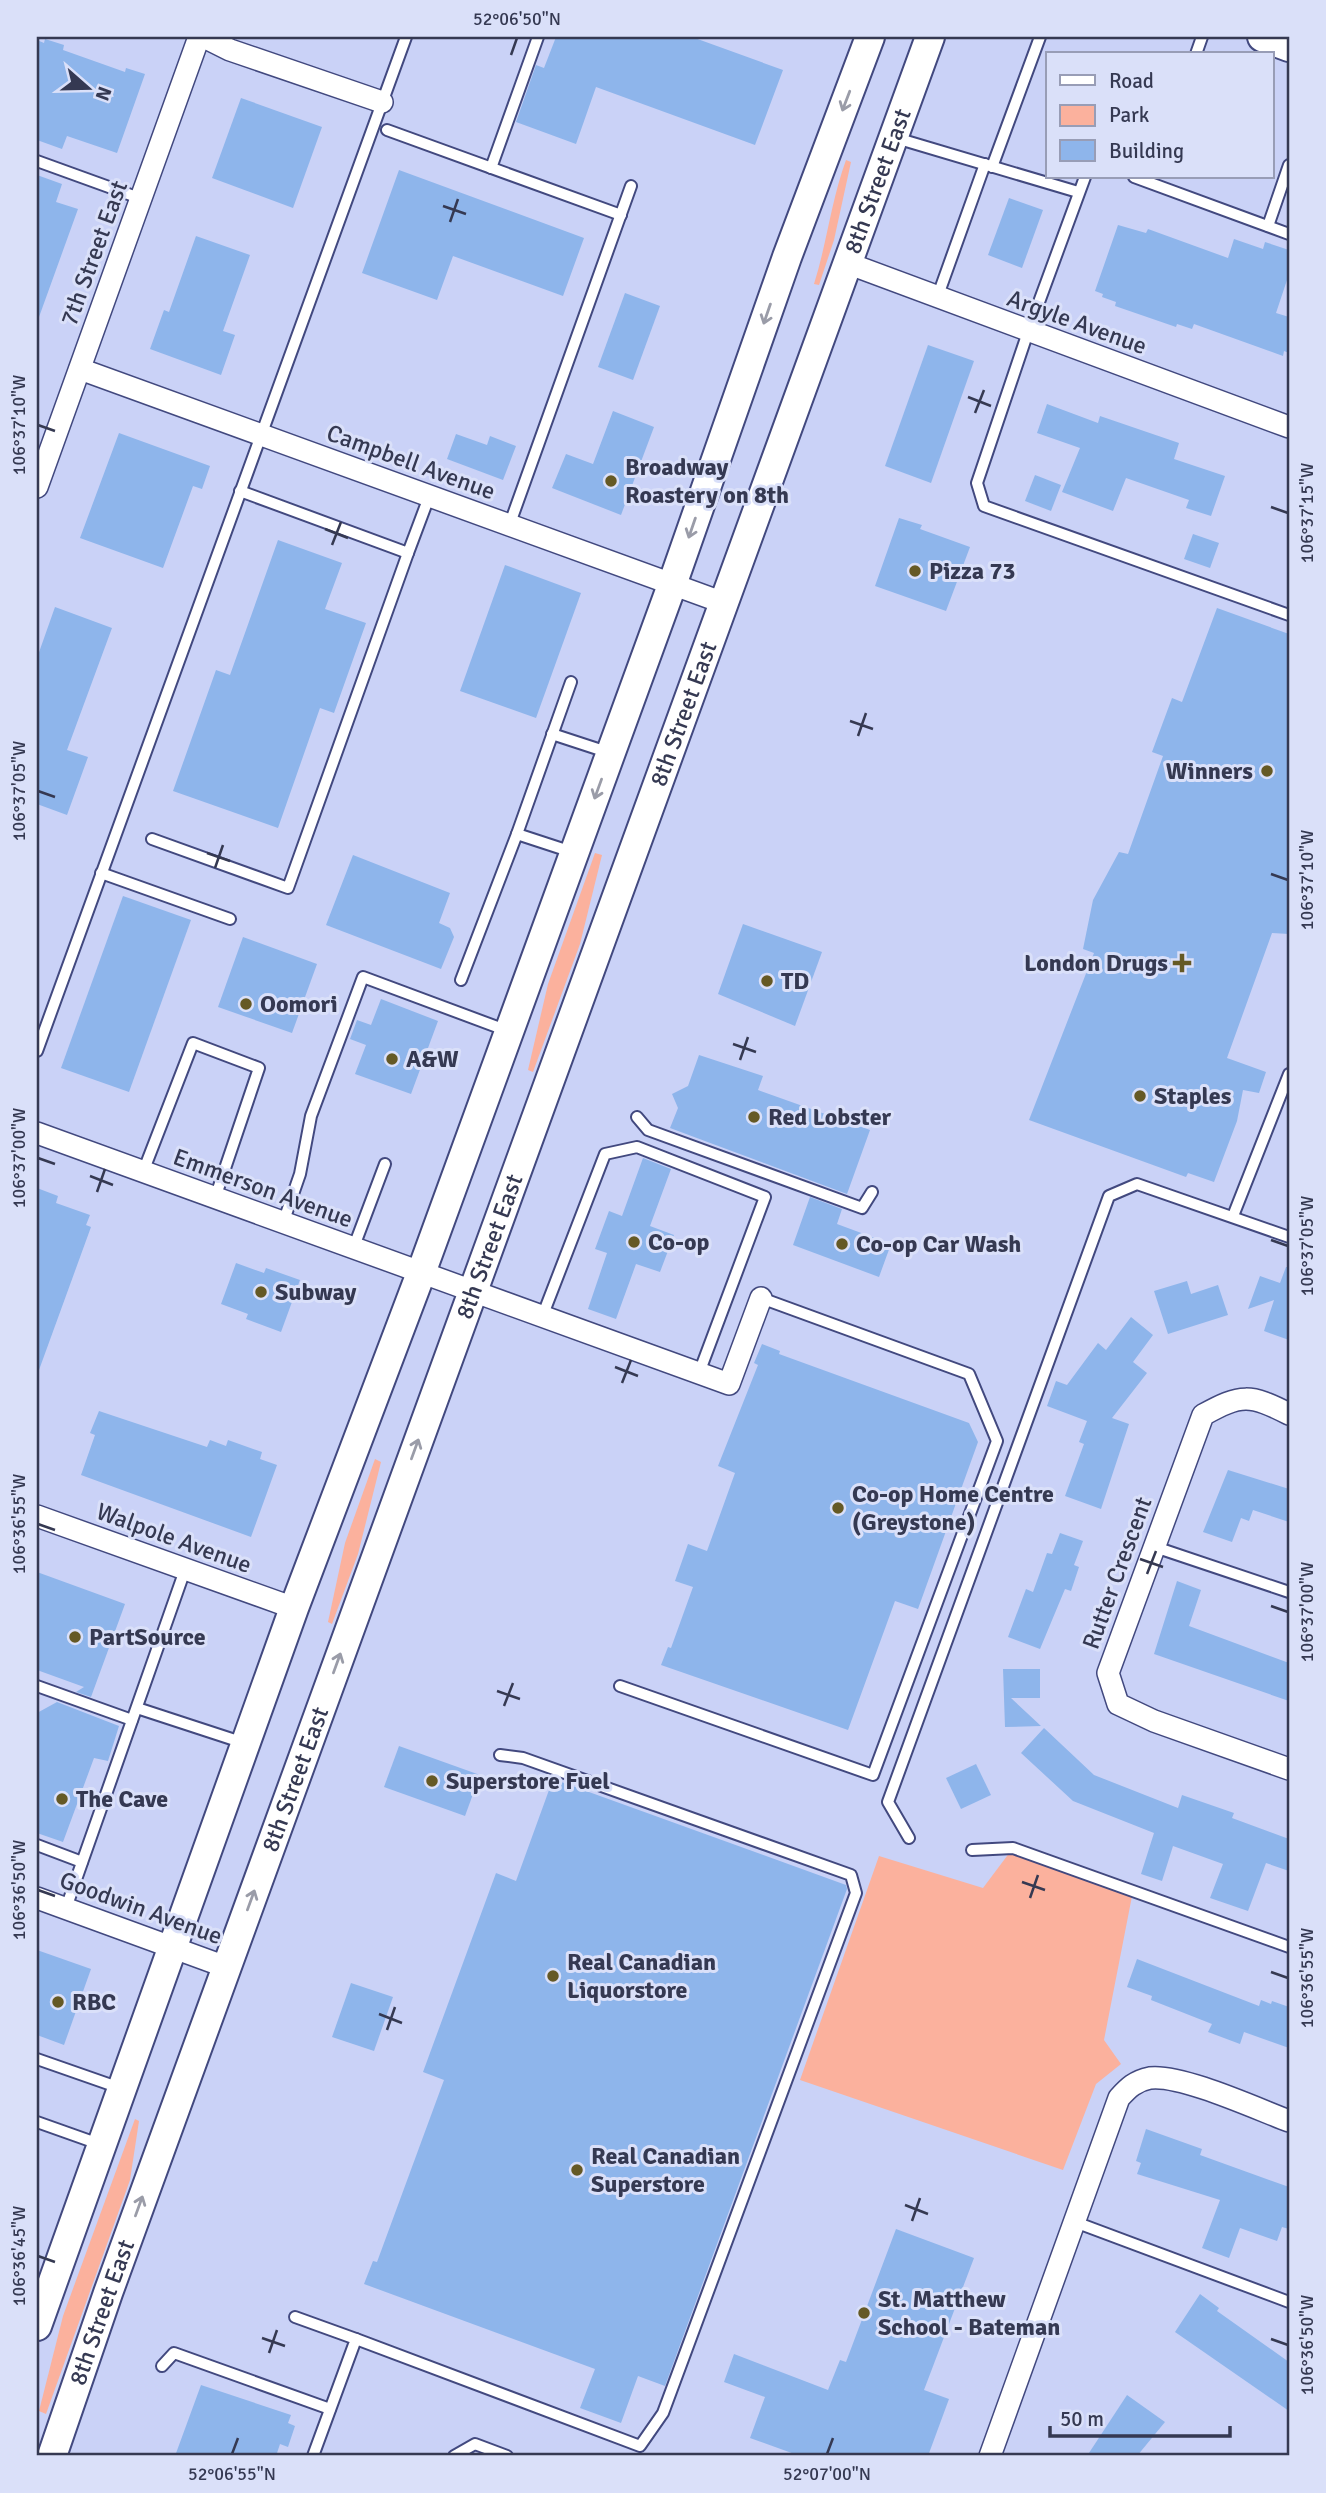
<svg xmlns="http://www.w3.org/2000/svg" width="1326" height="2493" font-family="Signika,sans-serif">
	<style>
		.green { fill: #fbb19d }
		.building { fill: #8eb5eb }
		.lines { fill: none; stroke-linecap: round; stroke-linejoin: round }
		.service-casing { stroke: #42497f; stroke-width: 14 }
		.minor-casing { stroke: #42497f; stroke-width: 24 }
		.secondary-casing { stroke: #42497f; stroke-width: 32 }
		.service { stroke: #fff; stroke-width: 10 }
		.minor { stroke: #fff; stroke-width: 21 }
		.secondary { stroke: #fff; stroke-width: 28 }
		.oneway { stroke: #9a9ca8 }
		.ticks { fill: none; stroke: #353952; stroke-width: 2.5 }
		.poi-dot { fill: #655925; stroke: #dae0f9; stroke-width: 2.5 }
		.labels { text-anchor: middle; stroke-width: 6; stroke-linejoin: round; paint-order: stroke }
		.street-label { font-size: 24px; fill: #353952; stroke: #dae0f9 }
		.poi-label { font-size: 24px; font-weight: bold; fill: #353952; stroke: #dae0f9; text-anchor: start }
		.neatline { fill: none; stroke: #353952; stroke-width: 2.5 }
		.ticks-label { font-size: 18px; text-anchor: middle; fill: #353952 }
	</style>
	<rect width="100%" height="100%" fill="#cad2f7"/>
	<g class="green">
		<path d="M846 160 851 162 834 240 819 285 814 284C827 243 831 201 846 160Z"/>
		<path d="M595 853 602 855 580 944 533 1072 528 1070 548 984Z"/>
		<path d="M375 1459 381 1462 358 1554 332 1624 328 1622 345 1543Z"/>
		<path d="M1013 1848 1133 1891 1104 2040 1121 2064 1096 2084 1063 2170 800 2080 879 1856 983 1888Z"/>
		<path d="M135 2119 139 2121 130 2180 46 2414 39 2411 63 2316Z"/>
	</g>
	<g class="building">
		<path d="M556 37H692L783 70 755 145 596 87 576 144 516 122 536 65 544 68Z"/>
		<path d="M45 39 64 45 63 50 125 72 126 68 145 74 117 153 67 136 62 149 37 140V40L44 43Z"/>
		<path d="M241 98 322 127 293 208 212 178Z"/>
		<path d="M399 170 584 238 563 296 453 256 437 300 362 273Z"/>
		<path d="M37 175 62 184 56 202 78 209 39 317 37 316Z"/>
		<path d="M1009 198 1043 210 1022 268 988 255Z"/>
		<path d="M1118 225 1146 233 1148 229 1228 258 1234 239 1263 249 1265 242 1289 250V274L1276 313 1289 317V353L1284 351 1283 356 1194 324 1192 329 1177 324 1176 327 1115 306 1116 302 1102 297 1103 294 1095 291Z"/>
		<path d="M196 236 250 255 223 331 235 335 221 375 150 349 164 310 169 312Z"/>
		<path d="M625 293 660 306 633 380 598 367Z"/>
		<path d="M928 345 974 361 931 483 885 466Z"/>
		<path d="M1047 404 1098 423 1100 416 1179 443 1174 459 1225 476 1211 516 1186 508 1189 500 1126 478 1113 511 1062 492 1080 448 1037 433Z"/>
		<path d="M613 411 654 427 621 515 552 488 566 454 593 464Z"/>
		<path d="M119 433 210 466 202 489 193 486 163 568 80 538Z"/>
		<path d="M456 434 487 445 490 436 516 446 503 480 447 459Z"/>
		<path d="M1035 475 1061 485 1051 511 1025 501Z"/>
		<path d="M899 518 922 525 920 529 970 547 946 611 875 586Z"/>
		<path d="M1193 534 1219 543 1210 568 1184 559Z"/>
		<path d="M278 540 342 563 325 609 366 623 334 713 320 708 278 828 173 791 216 670 230 675Z"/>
		<path d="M505 565 581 593 536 718 460 691Z"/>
		<path d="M55 607 112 628 67 750 88 757 67 815 37 804V658Z"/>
		<path d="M1217 608 1289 634V934L1272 933 1227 1058 1266 1072 1259 1093 1243 1090 1237 1121 1214 1182 1188 1173 1186 1177 1029 1120 1094 953 1083 949 1093 900 1119 852 1128 854 1163 756 1152 752 1172 698 1182 702Z"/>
		<path d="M353 855 450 893 439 923 450 928 454 937 441 969 326 925Z"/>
		<path d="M123 896 191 920 129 1092 61 1068Z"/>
		<path d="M743 924 822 952 795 1026 718 994Z"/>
		<path d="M243 937 317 964 292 1033 218 1007Z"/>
		<path d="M381 999 438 1021 411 1094 355 1074 366 1045 350 1039 357 1020 371 1025Z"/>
		<path d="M699 1055 763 1076 758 1090 870 1130 847 1194 670 1128 678 1108 672 1094 688 1086Z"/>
		<path d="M643 1158 671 1169 650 1226 674 1235 660 1272 636 1264 616 1319 588 1309 607 1253 595 1249 609 1211 622 1216Z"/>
		<path d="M37 1188 58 1196 56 1203 90 1215 86 1225 91 1227 39 1370Z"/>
		<path d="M810 1197 842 1209 837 1224 891 1244 879 1277 793 1245Z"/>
		<path d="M236 1263 264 1273 266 1268 300 1280 281 1332 246 1319 248 1314 221 1304Z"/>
		<path d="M1286 1267H1289V1340L1264 1331 1274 1300 1248 1309 1260 1276 1280 1283Z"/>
		<path d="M1187 1281 1191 1294 1218 1285 1228 1315 1168 1334 1154 1291Z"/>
		<path d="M1131 1317 1153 1335 1133 1362 1147 1373 1112 1418 1129 1424 1101 1509 1065 1496 1084 1444 1079 1442 1087 1421 1047 1406 1056 1381 1067 1385 1098 1343 1106 1350Z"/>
		<path d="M762 1344 780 1351 779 1354 969 1423 978 1442 918 1609 895 1601 848 1730 661 1665 668 1647 671 1648 693 1587 675 1581 688 1544 707 1551 735 1473 718 1466 758 1365 754 1363Z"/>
		<path d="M99 1411 207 1447 210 1440 226 1446 228 1440 262 1452 260 1459 277 1465 251 1537 81 1475 95 1435 90 1433Z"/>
		<path d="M1228 1470 1289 1489V1522L1253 1510 1249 1521 1241 1518 1232 1542 1203 1532Z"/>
		<path d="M1060 1533 1083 1541 1074 1565 1079 1567 1071 1591 1065 1589 1040 1649 1008 1637 1026 1589 1033 1592 1047 1553 1052 1554Z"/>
		<path d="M37 1572 125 1604 91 1697 76 1692 84 1687 37 1670Z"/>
		<path d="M1177 1581 1201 1590 1189 1626 1289 1663V1701L1154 1654Z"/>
		<path d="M1003 1669H1040V1698H1011L1041 1726 1005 1727Z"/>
		<path d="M57 1702 119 1726 108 1761 94 1758 63 1842 37 1833V1713Z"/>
		<path d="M1044 1728 1094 1775 1178 1808 1182 1795 1234 1813 1232 1818 1289 1839V1871L1266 1863 1248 1911 1210 1898 1223 1864 1173 1846 1162 1881 1141 1874 1154 1833 1073 1801 1021 1753Z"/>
		<path d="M399 1746 480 1775 465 1816 384 1787Z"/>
		<path d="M976 1764 991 1795 961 1809 946 1778Z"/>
		<path d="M553 1779 846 1885 847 1889 665 2386 638 2376 621 2423 580 2408 595 2369 364 2284 373 2261 377 2262 444 2080 423 2072 496 1873 516 1881Z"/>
		<path d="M37 1950 91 1969 64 2045 37 2035Z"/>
		<path d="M1137 1959 1259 2006 1261 2000 1271 2004 1272 2001 1289 2007V2048L1244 2032 1240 2044 1208 2032 1212 2024 1151 2000 1152 1996 1127 1987Z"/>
		<path d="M351 1983 393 1997 374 2051 332 2037Z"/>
		<path d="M1146 2129 1202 2149 1200 2155 1289 2187V2229L1282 2227 1277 2241 1240 2228 1229 2258 1202 2248 1220 2200 1137 2174 1141 2163 1136 2161Z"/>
		<path d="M896 2229 974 2258 924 2390 949 2399 928 2456H800L750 2438 765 2397 724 2382 734 2354 828 2390 840 2360 846 2362Z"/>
		<path d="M1200 2294 1219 2308 1217 2311 1289 2362V2411L1175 2332Z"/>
		<path d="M201 2385 291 2415 288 2423 295 2426 288 2447 280 2444 276 2456H175Z"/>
		<path d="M1127 2395 1165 2422 1137 2456H1087Z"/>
	</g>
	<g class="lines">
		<g class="service-casing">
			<g id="service">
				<path d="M1196 54 1202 37"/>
				<path d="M387 130 621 215"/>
				<path d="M896 138 1078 192"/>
				<path d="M37 161 142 199"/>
				<path d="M992 167 1040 37"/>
				<path d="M491 168 538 37"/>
				<path d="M1085 177 1028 332 977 483 984 506 1289 615"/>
				<path d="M1134 177 1289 234"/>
				<path d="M1268 226 1289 165"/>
				<path d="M937 298 985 164"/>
				<path d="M240 491 408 553 429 497"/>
				<path d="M509 526 631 186"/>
				<path d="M571 682 517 834 572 852"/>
				<path d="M552 734 610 753"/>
				<path d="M152 839 288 888 408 553"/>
				<path d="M101 873 230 919"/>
				<path d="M461 980 517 834"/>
				<path d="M37 1051 406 37"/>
				<path d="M637 1117 648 1130 862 1208 872 1192"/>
				<path d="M143 1172 193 1043 259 1068 215 1198"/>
				<path d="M1233 1216 1289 1074"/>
				<path d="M283 1223 300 1174 311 1116 363 977 508 1031"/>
				<path d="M353 1249 385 1164"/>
				<path d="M542 1317 605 1154 637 1147 765 1197 699 1373"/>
				<path d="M1155 1547 1289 1592"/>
				<path d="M37 1686 132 1720"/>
				<path d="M620 1686 873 1775 997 1441 969 1374 761 1298"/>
				<path d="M137 1708 244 1743"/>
				<path d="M909 1838 888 1802 1109 1196 1137 1184 1289 1237"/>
				<path d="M37 1845 82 1862"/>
				<path d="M972 1850 1013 1848 1289 1947"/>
				<path d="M66 1908 185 1570"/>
				<path d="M37 2059 120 2088"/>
				<path d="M37 2122 99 2144"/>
				<path d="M1075 2222 1289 2302"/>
				<path d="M295 2317 356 2339 313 2456"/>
				<path d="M356 2339 640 2446 663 2413 856 1893 851 1875 523 1758 500 1755"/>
				<path d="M162 2366 174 2353 330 2409"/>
				<path d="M454 2456 475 2444 507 2456"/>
			</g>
		</g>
		<g class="minor-casing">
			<g id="minor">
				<path d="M204 37 230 50 382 102"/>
				<path d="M847 263 1289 427"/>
				<path d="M80 369 724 603"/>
				<path d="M37 487 199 37"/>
				<path d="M37 1133 729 1384 761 1298"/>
				<path d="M1289 1414C1250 1394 1241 1394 1203 1415L1108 1673 1118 1704 1154 1721 1289 1769"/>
				<path d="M37 1516 294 1608"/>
				<path d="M37 1898 226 1967"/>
				<path d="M990 2456 1119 2098C1128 2088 1135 2081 1150 2078 1181 2074 1257 2109 1289 2121"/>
			</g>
		</g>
		<g class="secondary-casing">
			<g id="secondary">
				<path d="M1262 37 1289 47"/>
				<path d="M37 2326 294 1608 421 1273 672 585 787 257 870 37"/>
				<path id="s1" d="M52 2456 108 2293 930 37"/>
			</g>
		</g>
		<use href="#service" class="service"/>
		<use href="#minor" class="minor"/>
		<use href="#secondary" class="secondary"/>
	</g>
	<defs><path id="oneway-shaft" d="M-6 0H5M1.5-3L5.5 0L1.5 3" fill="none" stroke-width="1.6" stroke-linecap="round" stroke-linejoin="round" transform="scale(1.75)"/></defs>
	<g class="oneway">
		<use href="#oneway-shaft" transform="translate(846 101) rotate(111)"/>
		<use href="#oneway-shaft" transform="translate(767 314) rotate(109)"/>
		<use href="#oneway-shaft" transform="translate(692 528) rotate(109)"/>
		<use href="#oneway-shaft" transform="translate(598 789) rotate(110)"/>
		<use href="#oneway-shaft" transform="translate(415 1449) rotate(-70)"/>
		<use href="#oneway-shaft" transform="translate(337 1663) rotate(-70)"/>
		<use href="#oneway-shaft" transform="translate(251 1900) rotate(-70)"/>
		<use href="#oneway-shaft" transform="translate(139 2206) rotate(-70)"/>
	</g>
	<path class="ticks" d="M511 55 517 38M443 206 466 214M450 222 458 199M968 397 991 406M975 413 984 390M38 425 55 431M1271 507 1288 513M325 529 348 538M332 545 341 522M850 721 873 729M858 736 866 713M38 791 55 797M207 853 230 861M215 868 223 845M1271 874 1288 880M733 1044 756 1052M740 1060 748 1037M38 1158 55 1164M90 1176 113 1185M97 1192 105 1169M1271 1240 1288 1246M615 1367 638 1376M622 1383 631 1360M38 1524 55 1530M1140 1559 1163 1567M1147 1574 1156 1551M1271 1606 1288 1612M497 1691 520 1699M504 1706 513 1683M1022 1882 1045 1890M38 1890 55 1896M1030 1898 1038 1875M1271 1972 1288 1978M379 2014 402 2023M387 2030 395 2007M905 2205 928 2214M912 2221 920 2198M38 2256 55 2262M262 2338 285 2346M1271 2339 1288 2345M269 2353 277 2330M232 2454 238 2438M827 2454 833 2438"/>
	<g class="poi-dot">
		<circle cx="611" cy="481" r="7"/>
		<circle cx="915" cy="571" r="7"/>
		<circle cx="1267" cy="771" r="7"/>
		<path d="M1178.5 952.5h7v7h7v7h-7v7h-7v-7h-7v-7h7z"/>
		<circle cx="767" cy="981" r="7"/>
		<circle cx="246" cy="1004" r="7"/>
		<circle cx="392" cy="1059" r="7"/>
		<circle cx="1140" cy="1096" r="7"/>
		<circle cx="754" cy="1117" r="7"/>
		<circle cx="634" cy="1242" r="7"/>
		<circle cx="842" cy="1244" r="7"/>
		<circle cx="261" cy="1292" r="7"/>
		<circle cx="838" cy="1508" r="7"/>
		<circle cx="75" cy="1637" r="7"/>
		<circle cx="432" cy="1781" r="7"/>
		<circle cx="62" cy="1799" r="7"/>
		<circle cx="553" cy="1976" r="7"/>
		<circle cx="58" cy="2002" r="7"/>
		<circle cx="577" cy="2170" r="7"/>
		<circle cx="864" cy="2313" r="7"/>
	</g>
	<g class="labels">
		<g class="street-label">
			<text dy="8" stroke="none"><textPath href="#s1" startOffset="2420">8th Street East</textPath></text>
			<text transform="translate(94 253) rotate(-70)" y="8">7th Street East</text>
			<text transform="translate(1077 322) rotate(20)" y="8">Argyle Avenue</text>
			<text transform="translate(411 462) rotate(20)" y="8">Campbell Avenue</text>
			<text dy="8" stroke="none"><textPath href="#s1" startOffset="1853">8th Street East</textPath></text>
			<text transform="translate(263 1188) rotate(20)" y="8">Emmerson Avenue</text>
			<text dy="8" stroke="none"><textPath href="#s1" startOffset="1286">8th Street East</textPath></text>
			<text transform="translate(174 1538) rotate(20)" y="8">Walpole Avenue</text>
			<text transform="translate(1117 1573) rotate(-70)" y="8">Rutter Crescent</text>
			<text dy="8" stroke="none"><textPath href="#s1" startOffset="719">8th Street East</textPath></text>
			<text transform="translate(141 1908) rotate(20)" y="8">Goodwin Avenue</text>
			<text dy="8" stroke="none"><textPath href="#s1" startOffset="152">8th Street East</textPath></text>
		</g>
		<g class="poi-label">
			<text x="625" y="475">Broadway<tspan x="625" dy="28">Roastery on 8th</tspan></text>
			<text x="929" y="579">Pizza 73</text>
			<text x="1253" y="779" text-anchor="end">Winners</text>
			<text x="1168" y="971" text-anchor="end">London Drugs</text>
			<text x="781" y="989">TD</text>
			<text x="260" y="1012">Oomori</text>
			<text x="406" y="1067">A&amp;W</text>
			<text x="1154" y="1104">Staples</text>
			<text x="768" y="1125">Red Lobster</text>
			<text x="648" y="1250">Co-op</text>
			<text x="856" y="1252">Co-op Car Wash</text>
			<text x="275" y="1300">Subway</text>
			<text x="852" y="1502">Co-op Home Centre<tspan x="852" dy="28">(Greystone)</tspan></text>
			<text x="89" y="1645">PartSource</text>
			<text x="446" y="1789">Superstore Fuel</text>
			<text x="76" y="1807">The Cave</text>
			<text x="567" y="1970">Real Canadian<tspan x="567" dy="28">Liquorstore</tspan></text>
			<text x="72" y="2010">RBC</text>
			<text x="591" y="2164">Real Canadian<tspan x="591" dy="28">Superstore</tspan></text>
			<text x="878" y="2307">St. Matthew<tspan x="878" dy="28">School - Bateman</tspan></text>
		</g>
	</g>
	<rect width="1326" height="2493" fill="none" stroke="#dae0f9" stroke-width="77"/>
	<rect x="1046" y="52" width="228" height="126" fill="#dae0f9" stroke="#989db6" stroke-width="2"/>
	<rect x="1060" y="75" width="35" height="10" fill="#ffffff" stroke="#989db6" stroke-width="2"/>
	<text x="1109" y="88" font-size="21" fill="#353952">Road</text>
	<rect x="1060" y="105" width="35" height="21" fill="#fbb19d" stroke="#989db6" stroke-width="2"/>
	<text x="1109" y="122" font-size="21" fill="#353952">Park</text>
	<rect x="1060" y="140" width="35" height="21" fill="#8eb5eb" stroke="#989db6" stroke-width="2"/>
	<text x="1109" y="158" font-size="21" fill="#353952">Building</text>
	<g transform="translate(88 88) rotate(110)" stroke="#dae0f9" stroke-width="5" paint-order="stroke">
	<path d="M0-5L12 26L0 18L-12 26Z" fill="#353952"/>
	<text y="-10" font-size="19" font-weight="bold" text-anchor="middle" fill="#353952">N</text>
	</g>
	<path d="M1050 2426v10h180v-10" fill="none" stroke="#353952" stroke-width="3.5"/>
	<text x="1060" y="2426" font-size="21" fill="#353952" stroke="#dae0f9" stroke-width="5" paint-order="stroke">50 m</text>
	<rect x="38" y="38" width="1250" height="2416" class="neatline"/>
	<g class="ticks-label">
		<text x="517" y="25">52°06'50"N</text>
		<text transform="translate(19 425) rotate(-90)" y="6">106°37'10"W</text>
		<text transform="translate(1307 513) rotate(-90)" y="6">106°37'15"W</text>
		<text transform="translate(19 791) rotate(-90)" y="6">106°37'05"W</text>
		<text transform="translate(1307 880) rotate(-90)" y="6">106°37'10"W</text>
		<text transform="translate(19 1158) rotate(-90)" y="6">106°37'00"W</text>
		<text transform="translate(1307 1246) rotate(-90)" y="6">106°37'05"W</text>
		<text transform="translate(19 1524) rotate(-90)" y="6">106°36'55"W</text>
		<text transform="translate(1307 1612) rotate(-90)" y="6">106°37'00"W</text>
		<text transform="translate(19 1890) rotate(-90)" y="6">106°36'50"W</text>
		<text transform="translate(1307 1978) rotate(-90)" y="6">106°36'55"W</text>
		<text transform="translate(19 2256) rotate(-90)" y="6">106°36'45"W</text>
		<text transform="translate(1307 2345) rotate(-90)" y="6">106°36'50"W</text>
		<text x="232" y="2480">52°06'55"N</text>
		<text x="827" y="2480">52°07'00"N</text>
	</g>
</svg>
